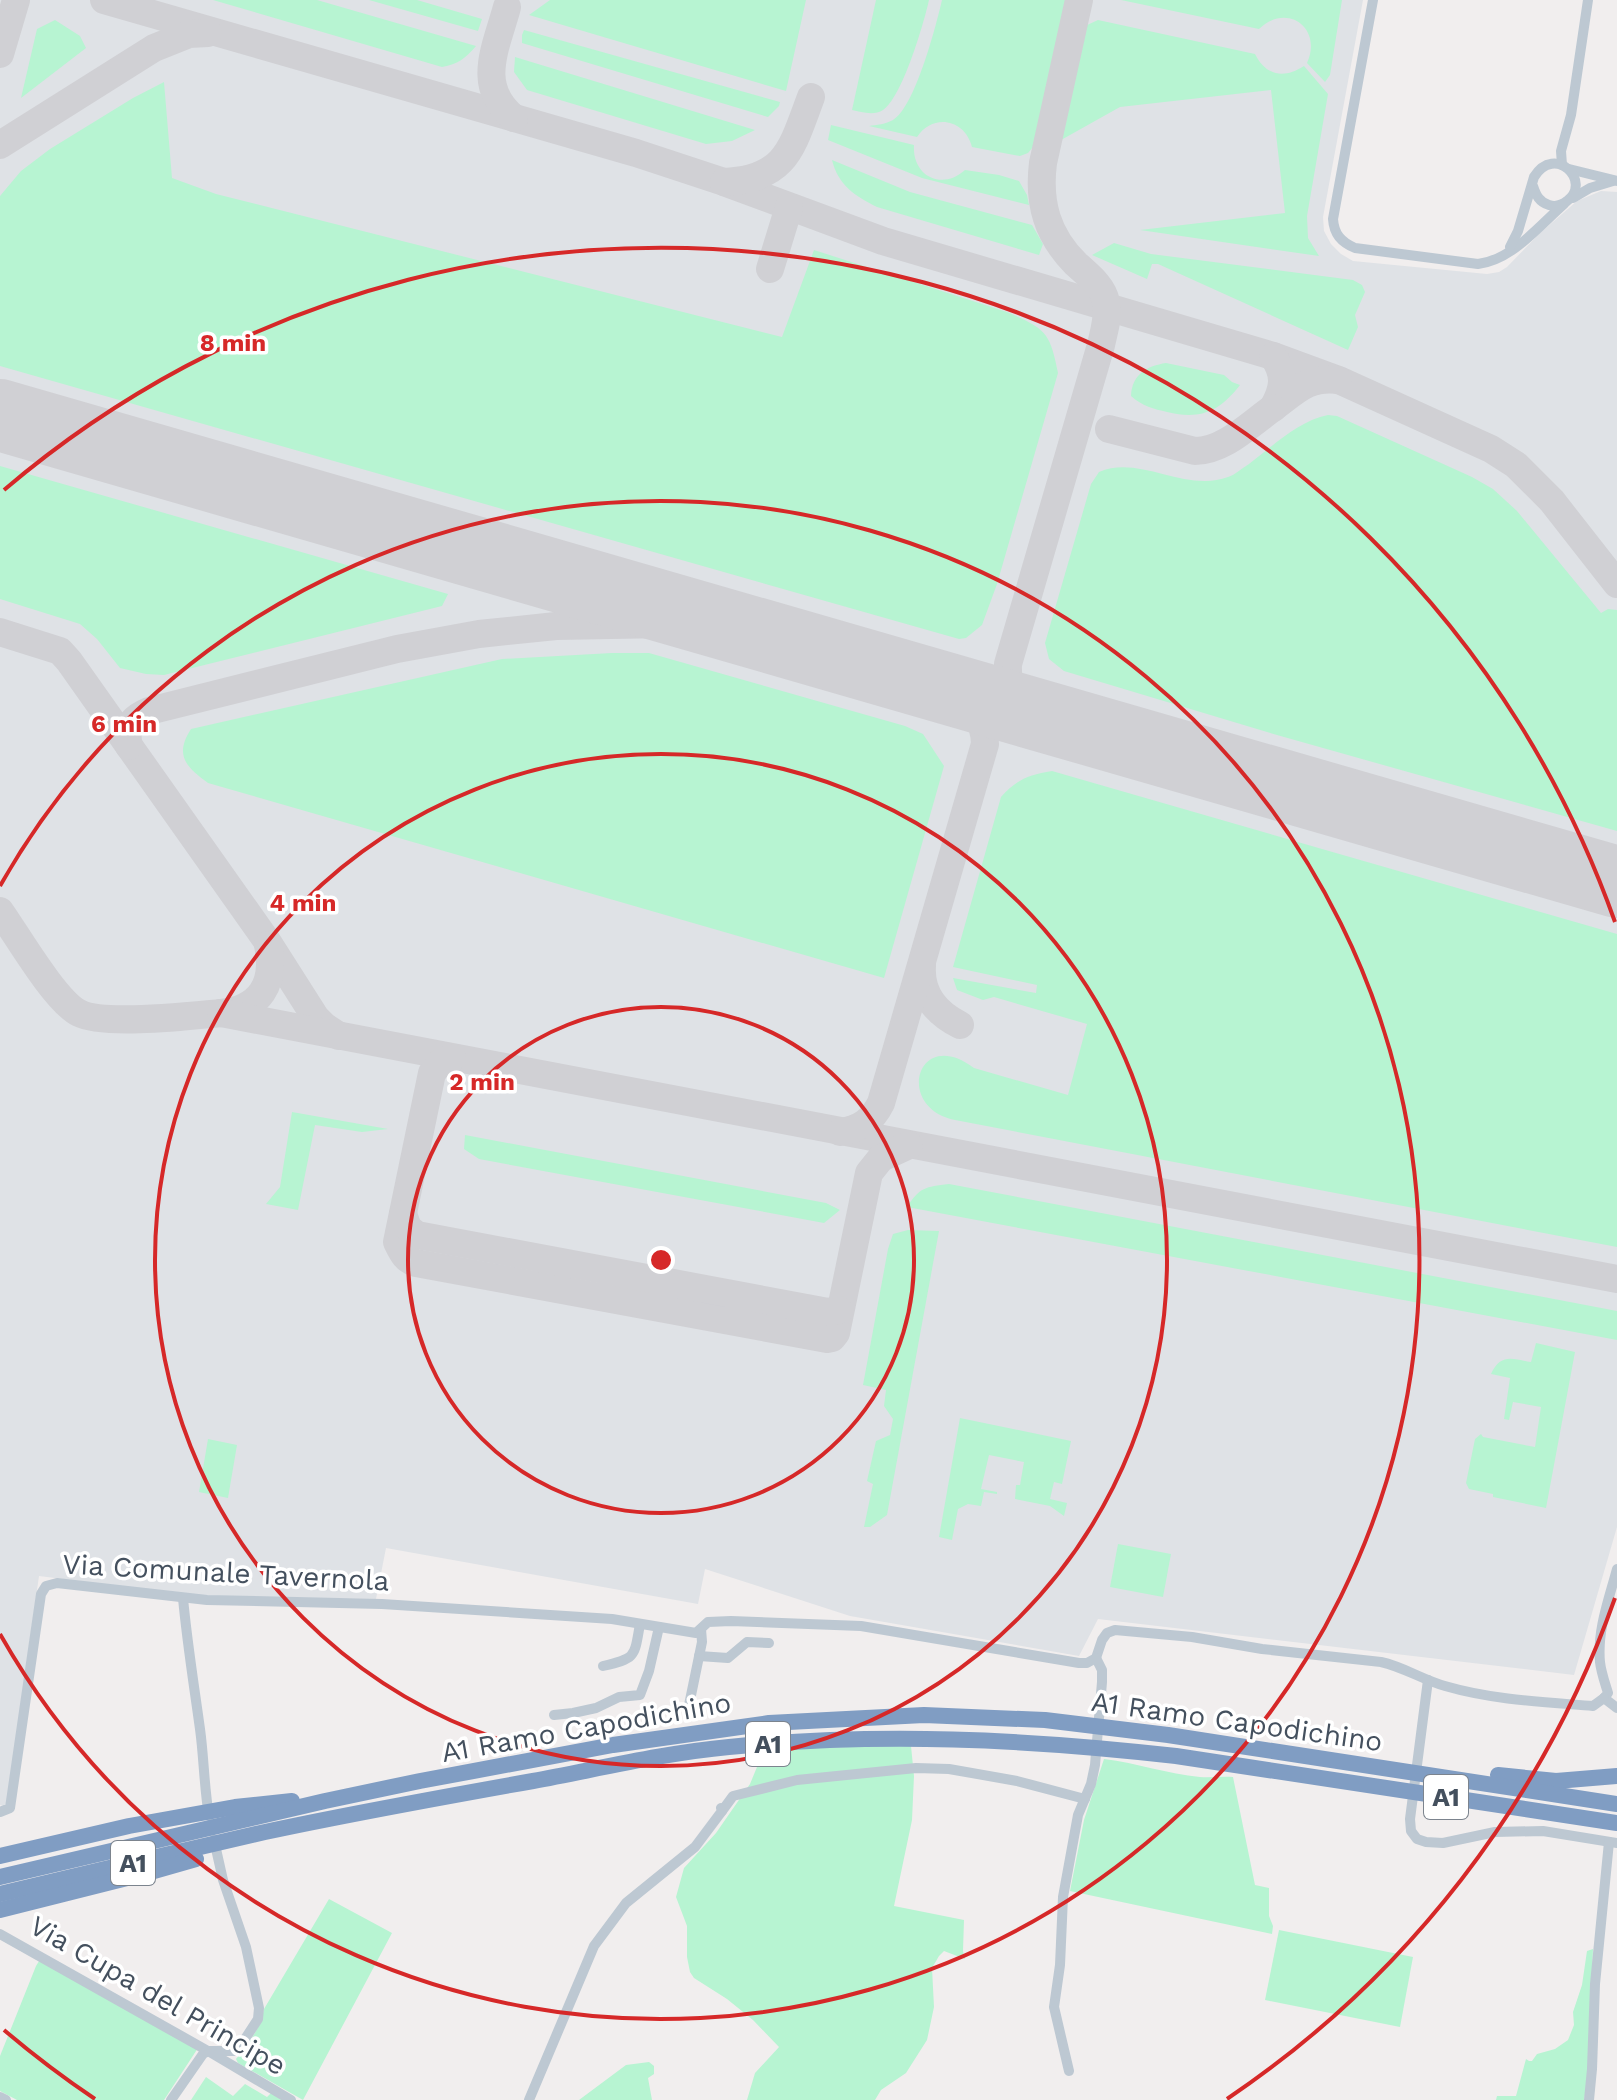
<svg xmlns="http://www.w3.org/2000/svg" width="1617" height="2100" font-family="'Work Sans',sans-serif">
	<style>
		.airport { fill: #dfe2e6 }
		.green { fill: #b7f4d2 }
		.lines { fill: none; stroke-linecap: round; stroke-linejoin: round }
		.taxiway { stroke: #d0d0d4; stroke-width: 28 }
		.runway { stroke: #d0d0d4; stroke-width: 72 }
		.minor { stroke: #bdc8d2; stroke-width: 10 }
		.highway { stroke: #809dc3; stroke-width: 16 }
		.ring { fill: none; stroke: #d62828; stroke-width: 4 }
		.labels { text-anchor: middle; stroke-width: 7; stroke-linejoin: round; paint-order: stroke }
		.shield { fill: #fff; stroke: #7c848e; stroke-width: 2 }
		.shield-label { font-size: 26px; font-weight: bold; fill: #44505e }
		.street-label { font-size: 28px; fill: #44505e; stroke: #fff }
		.centre { fill: #d62828; stroke: #fff; stroke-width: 4 }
		.ring-label { font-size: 24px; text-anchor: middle; font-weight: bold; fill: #d62828; stroke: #fff; stroke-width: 7; stroke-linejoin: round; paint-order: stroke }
	</style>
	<rect width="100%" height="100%" fill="#f1eeee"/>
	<path class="airport" d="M0 0H1363L1323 217 1324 231 1331 244 1341 254 1353 261 1487 274 1499 272 1507 267 1539 234 1577 201 1601 191 1617 192V1527L1574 1675 1098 1619 1079 1656 850 1616 705 1569 698 1604 386 1548 376 1599 198 1596 39 1576 6 1806 0 1805Z"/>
	<g class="green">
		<path d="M213 0H317L476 46C465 59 458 64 442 67Z"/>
		<path d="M369 0H417L482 19 478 31Z"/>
		<path d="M550 0H806L786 91 529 15Z"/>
		<path d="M876 0H929C924 23 902 98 883 110 874 116 861 112 852 110Z"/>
		<path d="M942 0H1066L1033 147 1028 153 1020 156 972 147C965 119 933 113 917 137L869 126C876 125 886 124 893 120 915 107 936 26 942 0Z"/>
		<path d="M1121 0H1342L1330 75 1325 82 1307 63C1323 28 1287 2 1259 29Z"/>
		<path d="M55 20 80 36 86 48 21 98 37 29Z"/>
		<path d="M1098 20 1255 54C1266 76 1284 79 1304 66L1328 94 1307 216 1308 238 1319 256 1140 230 1285 213 1271 90 1120 107 1061 140 1085 26Z"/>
		<path d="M524 30 780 102 779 106 768 117 522 43V35Z"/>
		<path d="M515 57 755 130 732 141 706 144 527 90 514 72Z"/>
		<path d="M164 82 172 178 216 194 782 337 814 250 1007 312C1046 329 1050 332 1058 373L997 584 982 625 966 638 959 639 0 366V196L21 171 50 149 133 98Z"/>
		<path d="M831 125 914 145C912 176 942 191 965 170L999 175 1019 181 1027 195 1029 205 922 178 828 140Z"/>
		<path d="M832 160 910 192 1032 225 1043 244 1039 255 877 207C855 196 838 185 832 160Z"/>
		<path d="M1114 243 1151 254 1353 280 1362 285 1365 292 1355 315 1358 327 1348 350 1158 264H1152L1147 279 1092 255Z"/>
		<path d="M1166 363 1224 375 1232 382 1240 385C1219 412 1200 420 1167 412 1154 409 1142 406 1131 396 1132 374 1147 366 1166 363Z"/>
		<path d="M1328 415 1337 416 1472 477 1493 489 1517 511 1601 613 1608 609 1617 610V831L1277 735 1064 671 1049 659 1045 643 1091 484 1099 472C1139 454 1185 493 1228 477 1235 475 1242 468 1249 464 1273 446 1298 421 1328 415Z"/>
		<path d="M0 466 448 594 442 606 164 675 146 674 120 668 97 639 80 624 0 599Z"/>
		<path d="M612 653H649L905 726 923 734 944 766 884 978 208 783C186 767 174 755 191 729L502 659Z"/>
		<path d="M1052 771 1617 934V1247L955 1120C894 1108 917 1025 974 1068L1068 1095 1087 1024 994 997 983 1000 957 990 953 978 1036 993 1037 985 953 967 1001 797C1017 779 1029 775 1052 771Z"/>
		<path d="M292 1112 388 1129 362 1132 315 1125 298 1210 266 1204 280 1187Z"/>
		<path d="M465 1135 826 1203 840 1210 824 1223 479 1159 464 1149Z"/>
		<path d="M949 1184 1617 1311V1340L907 1207C920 1187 925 1187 949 1184Z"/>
		<path d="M908 1230 939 1231 887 1515 870 1527H864L873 1484 867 1481 876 1441 890 1435 893 1419 884 1406 886 1390 863 1385 888 1249 893 1234Z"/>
		<path d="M1536 1343 1575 1352 1546 1508 1493 1497V1494L1469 1489 1466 1483 1475 1439 1481 1434 1483 1437 1535 1447 1541 1407 1513 1402 1509 1420 1504 1419 1510 1378 1491 1374C1501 1353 1512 1359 1531 1362Z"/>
		<path d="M960 1418 1071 1441 1062 1484 1054 1482 1050 1499 1067 1503 1064 1516 1050 1506 1015 1499 1016 1485H1020L1024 1462 989 1455 981 1489 997 1492V1494L984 1492 981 1506 968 1504 958 1509 952 1540 939 1537Z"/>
		<path d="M208 1439 237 1445 228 1498 199 1492Z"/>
		<path d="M1118 1544 1171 1554 1163 1597 1110 1587Z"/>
		<path d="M882 1746H911L914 1776 912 1820 894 1906 964 1920 963 1951 965 1959 944 1951 939 1956 932 1968 934 2007 927 2040 906 2073 881 2090 875 2100H747L755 2073 779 2047 753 2020 727 1999 694 1978 690 1972 687 1957V1926L676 1897 684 1868 716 1833 750 1784 757 1767 760 1766V1759L783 1749Z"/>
		<path d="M1104 1759C1137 1763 1168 1774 1200 1777 1211 1778 1222 1776 1233 1777L1255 1885 1269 1888V1916L1273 1926 1272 1934 1070 1891 1084 1820Z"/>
		<path d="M329 1899 392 1933 303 2100 238 2063 236 2059C248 2044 261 2028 264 2009Z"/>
		<path d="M1279 1930 1413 1957 1400 2027 1265 2000Z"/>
		<path d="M1593 1949 1588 2079 1584 2100H1496L1497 2096H1516L1526 2059 1529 2061H1532L1537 2054 1555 2049 1568 2040 1574 2025 1573 2012 1582 1985 1587 1951Z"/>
		<path d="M41 1958 198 2048 164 2100H17L0 2091V2056L36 1966Z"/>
		<path d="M649 2062 654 2066V2074L648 2078 652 2100H579L626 2065Z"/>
		<path d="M206 2077 233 2096 245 2084 267 2097 273 2091 294 2100H191Z"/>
	</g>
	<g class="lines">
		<g class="taxiway">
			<path d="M104 0 636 153 724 182 883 241 1273 356 1341 381 1491 449 1516 465 1552 501 1617 584"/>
			<path d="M507 7C496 48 475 86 514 118"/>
			<path d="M0 54 16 0"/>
			<path d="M0 145 154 48 189 34 208 33"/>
			<path d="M724 182C787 179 792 147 811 97"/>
			<path d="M770 269 789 207"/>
			<path d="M1273 356C1286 375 1284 388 1273 408 1296 391 1309 376 1338 380"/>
			<path d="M1109 429 1195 451C1224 451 1250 424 1273 408"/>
			<path d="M0 632 60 651 69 661 267 941 316 1018 324 1026 339 1036"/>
			<path d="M1037 714C1014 701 1007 691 1008 664L1101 345C1104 331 1109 316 1106 302 1103 286 1088 275 1076 264 1047 235 1038 203 1043 163L1079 0"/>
			<path d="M129 746C124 727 132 718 149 711L397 649 479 634 556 626 723 623"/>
			<path d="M0 911C17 935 55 1001 79 1013 104 1026 189 1016 221 1013 260 1009 276 984 268 945"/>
			<path d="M922 966C920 994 936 1013 960 1025"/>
			<path d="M221 1013 1617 1279"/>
			<path d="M452 1058 440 1063 432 1073 397 1242C402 1252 405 1260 416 1263L827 1339 832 1338 836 1333 869 1173 881 1158 909 1145"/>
			<path d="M840 1132C860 1129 872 1121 881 1103L985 744C984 719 974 706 955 690"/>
			<path d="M403 1214 408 1228 417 1235 828 1312 839 1310"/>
		</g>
		<path class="runway" d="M0 415 1617 882"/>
		<g class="minor">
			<path d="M1373 0 1333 219C1334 234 1341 242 1355 248L1478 264C1512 260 1539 226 1564 204"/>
			<path d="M1562 165 1561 151 1571 115 1588 0"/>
			<path d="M1569 169 1617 181"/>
			<path d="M1573 198 1590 188 1613 181"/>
			<path d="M1510 247 1518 231 1534 177C1555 143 1593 182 1567 201 1562 205 1555 207 1549 205 1539 202 1536 195 1533 186"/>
			<path d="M183 1598C187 1642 194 1685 200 1729 204 1758 204 1787 209 1816"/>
			<path d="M699 1656 728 1658 747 1642 769 1643"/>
			<path d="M603 1666C637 1658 634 1657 640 1624"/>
			<path d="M1428 1680 1410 1819 1411 1831 1417 1839 1426 1842 1443 1843 1495 1832 1543 1831 1617 1843"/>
			<path d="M1604 1698 1608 1693C1605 1683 1601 1672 1600 1662 1597 1630 1609 1599 1617 1569"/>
			<path d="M1604 1698 1617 1708"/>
			<path d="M689 1705 702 1642 701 1629"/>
			<path d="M554 1715 573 1713 596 1708 619 1697 640 1695 649 1671 659 1627"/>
			<path d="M722 1811 733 1796 797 1780 916 1768 949 1769 1017 1781 1085 1799"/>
			<path d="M0 1812 10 1808 41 1594 46 1586 57 1583 207 1600 382 1604 612 1619 696 1633 708 1622 731 1621 861 1626 1079 1663H1087L1096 1658 1102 1640 1107 1633 1115 1630 1192 1637 1262 1649 1381 1662C1404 1667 1423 1680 1445 1686 1493 1700 1543 1702 1593 1706L1604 1698"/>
			<path d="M0 1934 208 2051 291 2100"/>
			<path d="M1069 2071 1054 2007 1060 1965 1063 1897 1078 1815 1091 1784 1095 1765 1102 1682V1670L1096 1658"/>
			<path d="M0 2097 6 2100"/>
			<path d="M171 2100 203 2054 208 2051H235L245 2039 258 2019 259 2008 246 1947 223 1880 214 1840"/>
			<path d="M529 2100 594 1946 626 1903 695 1847 722 1811 721 1808"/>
			<path d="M1589 2100 1592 2069 1595 1984 1609 1842"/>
		</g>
		<g class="highway">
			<path d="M1498 1775 1556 1781 1617 1776"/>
			<path d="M0 1856 129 1826 235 1807 292 1801"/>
			<path d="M0 1877 325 1801 420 1781 613 1745 769 1723 924 1715 1045 1720 1168 1735 1617 1804"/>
			<path d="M0 1894C88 1873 177 1852 265 1832 354 1813 443 1797 533 1781 598 1769 664 1753 729 1747 879 1732 1027 1739 1176 1756L1617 1823"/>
			<path d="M0 1910 147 1873 196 1859"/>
		</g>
	</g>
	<g class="ring">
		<circle cx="661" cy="1260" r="253"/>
		<circle cx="661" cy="1260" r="506"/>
		<path d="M0 886A759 759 0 1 1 0 1634"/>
		<path d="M1615 1598A1012 1012 0 0 1 1227 2099M95 2099A1012 1012 0 0 1 4 2030M4 490A1012 1012 0 0 1 1615 922"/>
	</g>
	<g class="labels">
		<g class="shield">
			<rect x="746" y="1722" width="44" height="44" rx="6"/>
			<rect x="1424" y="1775" width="44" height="44" rx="6"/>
			<rect x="111" y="1841" width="44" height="44" rx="6"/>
		</g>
		<g class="shield-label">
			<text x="768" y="1753">A1</text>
			<text x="1446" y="1806">A1</text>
			<text x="133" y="1872">A1</text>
		</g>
		<g class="street-label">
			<text transform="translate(226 1572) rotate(3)" y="10">Via Comunale Tavernola</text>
			<text transform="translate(1237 1721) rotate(8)" y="10">A1 Ramo Capodichino</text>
			<text transform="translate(586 1727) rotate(-10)" y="10">A1 Ramo Capodichino</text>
			<text transform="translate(158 1995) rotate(30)" y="10">Via Cupa del Principe</text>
		</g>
	</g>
	<circle cx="661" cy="1260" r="12" class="centre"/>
	<g class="ring-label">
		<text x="233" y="351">8 min</text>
		<text x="124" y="732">6 min</text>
		<text x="303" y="911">4 min</text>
		<text x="482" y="1090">2 min</text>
	</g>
</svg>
